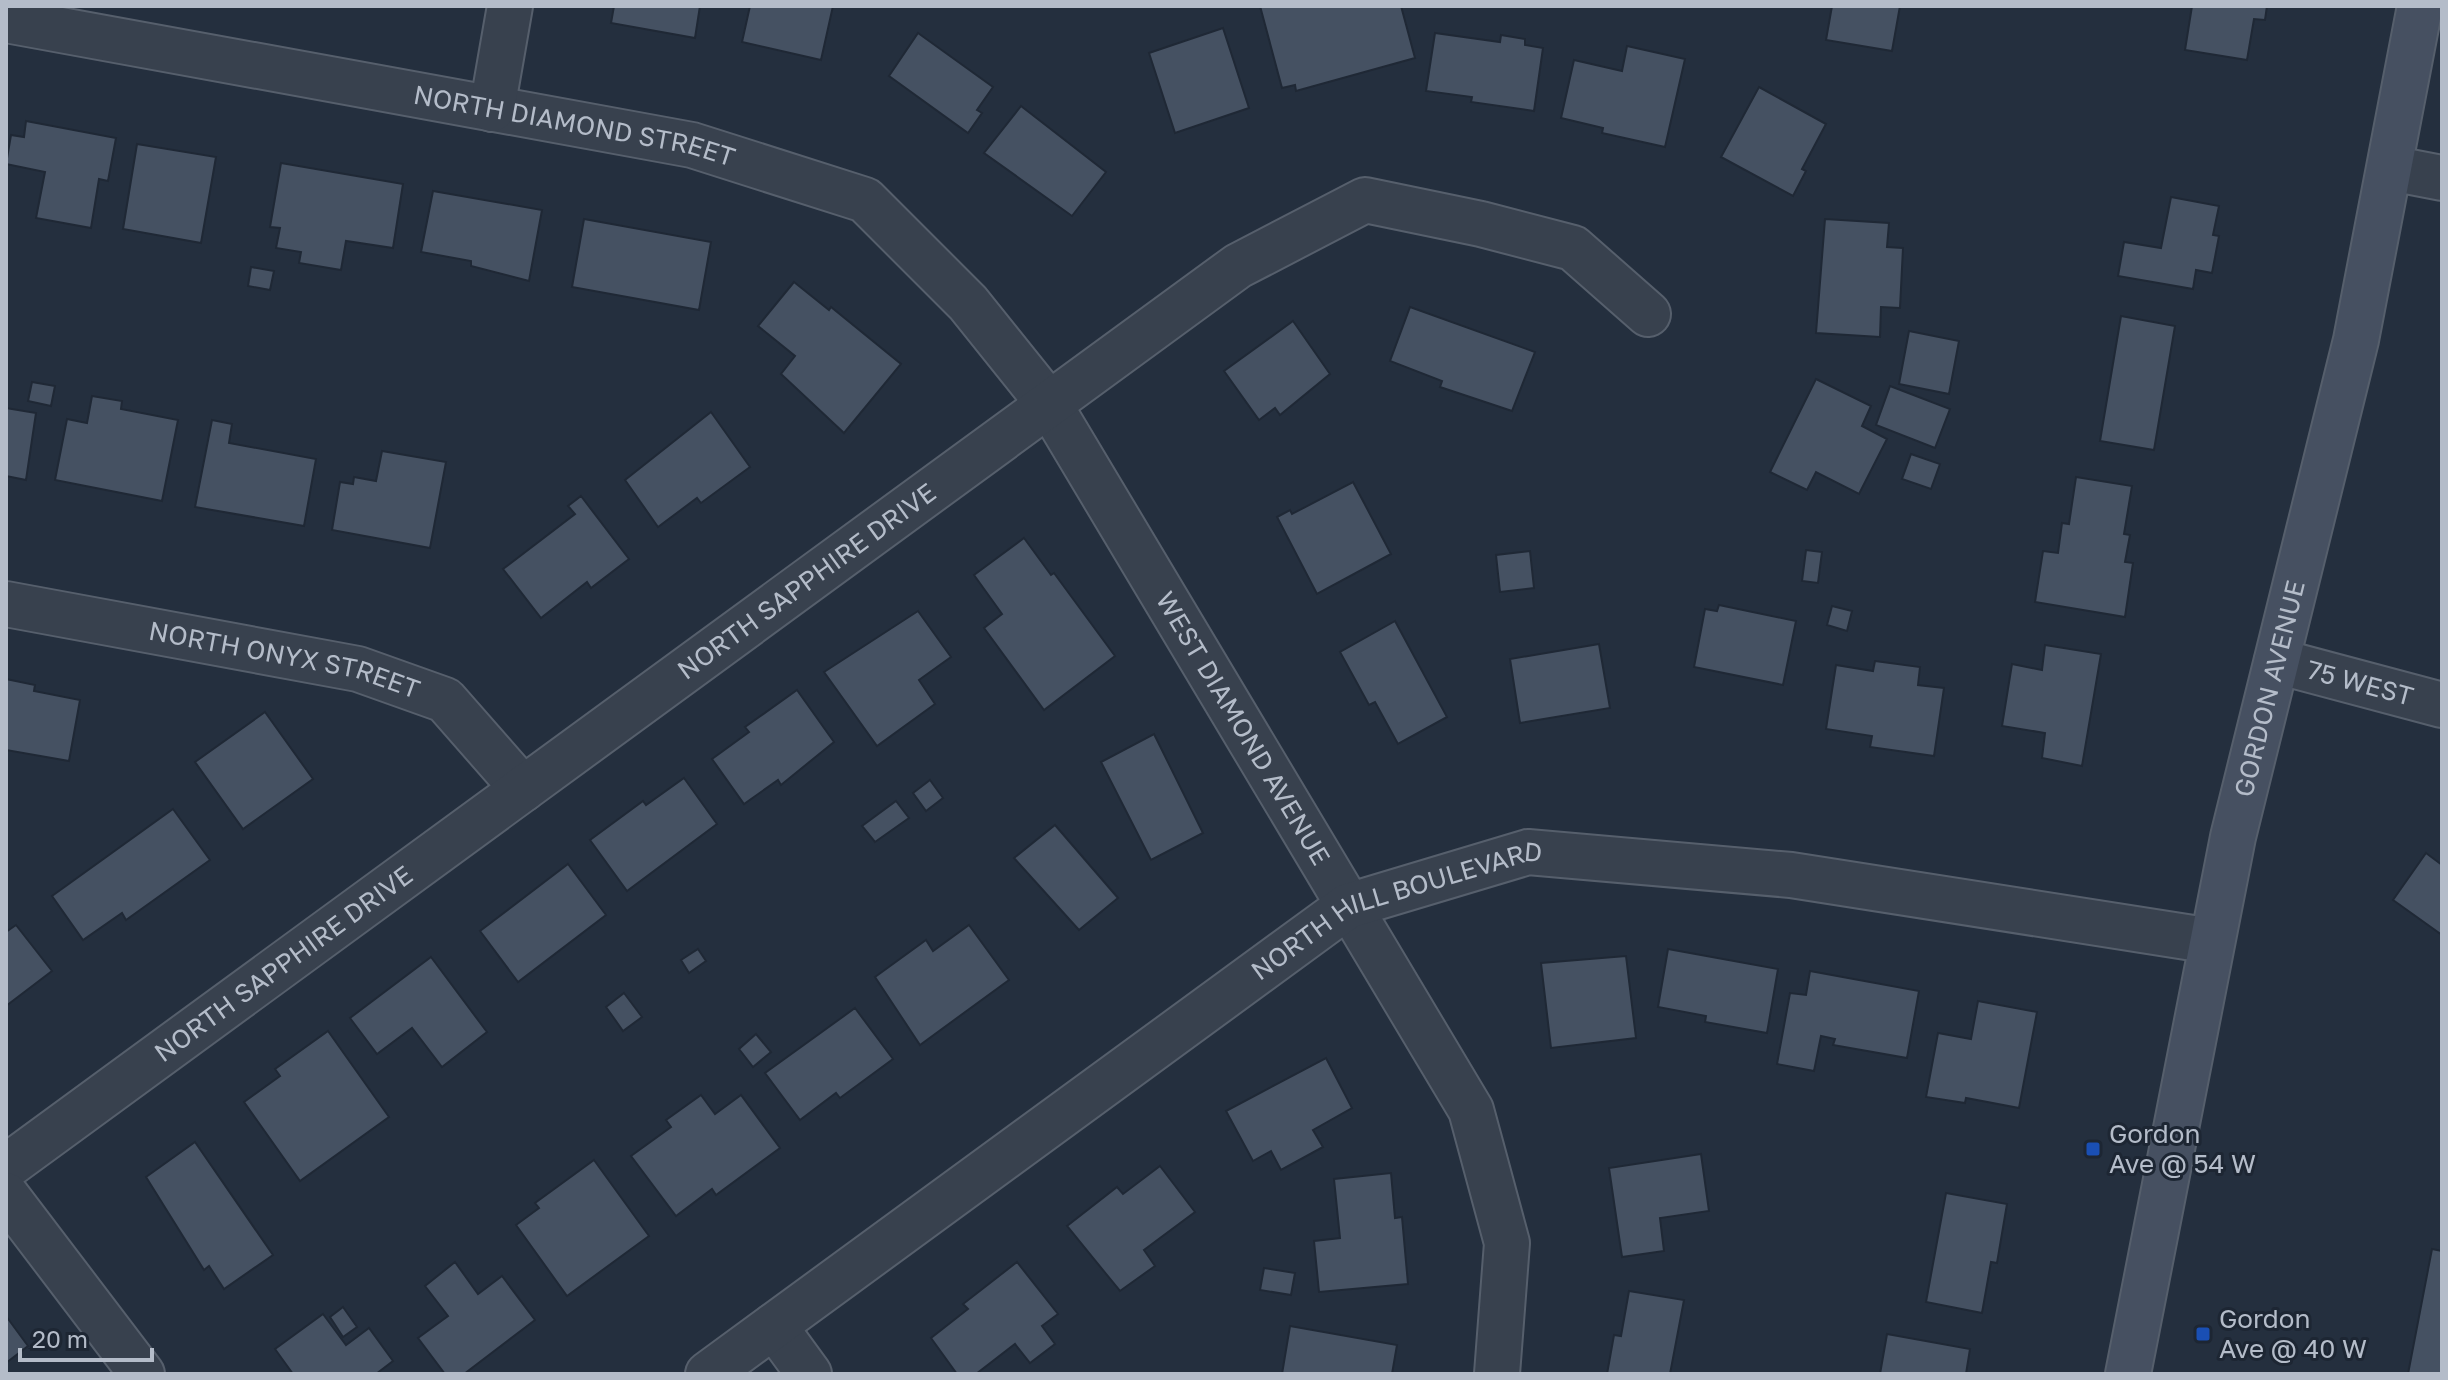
<svg xmlns="http://www.w3.org/2000/svg" width="2448" height="1380" font-family="'Golos Text',sans-serif">
	<style>
		.building { fill: #455162; stroke: #1f2835; stroke-width: 2 }
		.lines { fill: none; stroke-linecap: round; stroke-linejoin: round }
		.minor-casing { stroke: #565f6c; stroke-width: 48 }
		.secondary-casing { stroke: #565f6c; stroke-width: 48 }
		.minor { stroke: #38414e; stroke-width: 44 }
		.secondary { stroke: #465061; stroke-width: 44 }
		.transit-dot { fill: #1a4fb4; stroke: #1d2633; stroke-width: 3 }
		.labels { text-anchor: middle; stroke-width: 6; stroke-linejoin: round; paint-order: stroke }
		.street-label { font-size: 26px; fill: #b4bcc9; stroke: #1d2633 }
		.poi-label { font-size: 26px; fill: #b4bcc9; stroke: #1d2633; text-anchor: start }
	</style>
	<rect width="100%" height="100%" fill="#242f3e"/>
	<g class="building">
		<path d="M614 6H700L695 38 611 23Z"/>
		<path d="M750 6H833L821 60 742 42Z"/>
		<path d="M1260 6H1401L1415 58 1296 91 1295 85 1282 88Z"/>
		<path d="M1832 6H1900L1892 51 1826 40Z"/>
		<path d="M2192 6H2267L2265 20 2254 19 2247 60 2185 50Z"/>
		<path d="M1223 28 1249 108 1175 133 1149 53Z"/>
		<path d="M918 33 993 87 977 110 982 113 968 133 889 76Z"/>
		<path d="M1435 33 1500 42 1501 35 1525 39V45L1543 48 1534 111 1471 102 1472 97 1426 91Z"/>
		<path d="M1627 46 1685 59 1665 147 1602 133 1603 128 1561 118 1574 60 1622 71Z"/>
		<path d="M1759 87 1826 124 1802 169 1806 171 1793 196 1721 157Z"/>
		<path d="M1021 106 1106 172 1072 216 984 153Z"/>
		<path d="M26 121 116 138 108 181 99 179 91 228 36 218 45 172 6 164 11 135 24 137Z"/>
		<path d="M137 144 216 157 201 243 123 229Z"/>
		<path d="M281 163 403 184 393 248 346 241 341 270 299 263 301 252 276 248 280 228 270 227Z"/>
		<path d="M433 191 542 210 529 281 471 266V261L421 252Z"/>
		<path d="M2171 197 2219 206 2213 235 2219 236 2212 273 2196 270 2193 289 2118 276 2124 242 2161 248Z"/>
		<path d="M584 219 711 242 699 310 572 287Z"/>
		<path d="M1825 219 1889 223 1887 247 1903 248 1900 308 1881 307 1880 337 1816 333Z"/>
		<path d="M251 267 274 271 270 290 248 286Z"/>
		<path d="M794 282 829 310 831 307 901 364 844 433 781 374 795 356 758 326Z"/>
		<path d="M1410 307 1535 352 1512 411 1440 387 1442 381 1390 361Z"/>
		<path d="M2121 316 2175 326 2154 450 2100 441Z"/>
		<path d="M1293 321 1330 374 1280 415 1275 408 1259 420 1224 371Z"/>
		<path d="M1909 331 1959 341 1949 394 1899 384Z"/>
		<path d="M1816 379 1871 406 1862 426 1887 439 1859 494 1816 472 1807 490 1770 472Z"/>
		<path d="M32 382 55 386 51 406 28 401Z"/>
		<path d="M1890 386 1950 409 1935 448 1876 425Z"/>
		<path d="M92 396 122 401 121 409 178 420 162 501 55 480 67 419 87 423Z"/>
		<path d="M6 408 36 413 26 480 6 476Z"/>
		<path d="M711 412 750 467 701 503 697 498 658 527 625 480Z"/>
		<path d="M212 420 232 424 229 443 316 459 304 526 195 507Z"/>
		<path d="M382 451 446 462 430 548 332 530 340 482 353 484 354 477 376 481Z"/>
		<path d="M1911 454 1940 464 1931 489 1902 479Z"/>
		<path d="M2076 477 2132 486 2124 534 2130 535 2125 562 2133 563 2125 617 2035 602 2043 551 2058 553 2062 523 2069 524Z"/>
		<path d="M1353 482 1391 554 1317 594 1277 517 1290 510 1292 514Z"/>
		<path d="M581 496 629 559 591 588 587 582 541 618 503 569 575 514 568 506Z"/>
		<path d="M1024 538 1051 575 1054 573 1115 656 1044 710 984 628 1002 614 974 575Z"/>
		<path d="M1806 550 1822 552 1818 583 1802 581Z"/>
		<path d="M1530 551 1534 588 1500 592 1496 555Z"/>
		<path d="M1719 605 1796 621 1783 685 1694 667 1705 609 1717 611Z"/>
		<path d="M1832 606 1852 611 1847 631 1827 625Z"/>
		<path d="M918 611 951 657 919 680 935 704 877 746 824 672Z"/>
		<path d="M1395 621 1447 717 1398 744 1375 702 1369 705 1340 652Z"/>
		<path d="M1599 644 1610 708 1520 723 1510 659Z"/>
		<path d="M2045 645 2101 654 2082 766 2042 758 2045 733 2002 726 2012 664 2042 670Z"/>
		<path d="M1875 661 1920 667 1918 685 1944 688 1934 756 1870 747 1872 736 1826 729 1836 665 1873 671Z"/>
		<path d="M6 679 35 685 34 691 80 700 69 761 6 750Z"/>
		<path d="M797 690 834 742 781 785 778 780 744 804 712 759 749 732 745 727Z"/>
		<path d="M265 712 313 779 243 829 195 762Z"/>
		<path d="M1154 734 1203 833 1151 860 1101 762Z"/>
		<path d="M684 778 717 824 627 891 590 840 643 801 646 805Z"/>
		<path d="M930 780 943 798 926 811 913 793Z"/>
		<path d="M896 801 909 818 875 842 862 826Z"/>
		<path d="M173 809 210 860 126 920 122 913 83 940 52 896Z"/>
		<path d="M1055 825 1118 898 1079 930 1014 858Z"/>
		<path d="M2426 853 2442 865V935L2393 900Z"/>
		<path d="M568 864 606 915 518 982 480 931Z"/>
		<path d="M16 925 52 971 6 1006V932Z"/>
		<path d="M969 925 1009 980 920 1045 875 977 926 940 933 951Z"/>
		<path d="M698 949 706 961 689 973 681 960Z"/>
		<path d="M1668 949 1778 969 1767 1033 1705 1022 1706 1016 1658 1007Z"/>
		<path d="M1626 956 1636 1038 1551 1048 1541 963Z"/>
		<path d="M431 957 487 1032 442 1067 412 1028 377 1054 350 1018Z"/>
		<path d="M1810 971 1919 991 1907 1058 1833 1045 1835 1039 1821 1036 1814 1071 1777 1064 1790 993 1806 995Z"/>
		<path d="M624 993 642 1017 623 1031 606 1007Z"/>
		<path d="M1978 1001 2037 1012 2019 1108 1966 1098 1965 1103 1926 1097 1938 1033 1971 1039Z"/>
		<path d="M855 1008 893 1059 840 1098 836 1093 800 1120 765 1073Z"/>
		<path d="M328 1031 389 1117 300 1181 244 1102 280 1076 275 1069Z"/>
		<path d="M756 1034 771 1052 753 1067 739 1049Z"/>
		<path d="M1326 1058 1352 1108 1313 1130 1323 1147 1281 1170 1271 1151 1253 1161 1226 1111Z"/>
		<path d="M701 1095 715 1114 741 1095 780 1148 716 1195 712 1189 676 1216 631 1156 671 1127 666 1120Z"/>
		<path d="M195 1142 273 1255 224 1289 209 1266 204 1270 146 1177Z"/>
		<path d="M1701 1154 1709 1211 1660 1218 1664 1251 1622 1257 1609 1168Z"/>
		<path d="M594 1160 649 1236 567 1296 516 1225 539 1208 535 1203Z"/>
		<path d="M1160 1166 1195 1212 1144 1250 1155 1266 1120 1291 1067 1226 1117 1187 1123 1194Z"/>
		<path d="M1391 1173 1395 1218 1402 1217 1408 1284 1319 1292 1314 1241 1340 1238 1334 1179Z"/>
		<path d="M1946 1193 2007 1204 1997 1263 1991 1262 1982 1313 1926 1302Z"/>
		<path d="M2432 1249 2442 1251V1374H2408Z"/>
		<path d="M455 1262 478 1294 502 1276 535 1320 464 1374H445L418 1338 448 1316 425 1286Z"/>
		<path d="M1017 1262 1058 1314 1042 1326 1055 1344 1030 1363 1015 1344 976 1374H957L931 1338 968 1309 963 1304Z"/>
		<path d="M1264 1268 1295 1273 1291 1295 1260 1290Z"/>
		<path d="M1629 1291 1684 1300 1670 1374H1607L1614 1335 1621 1336Z"/>
		<path d="M343 1307 357 1327 343 1337 330 1317Z"/>
		<path d="M323 1314 346 1345 369 1328 393 1361 376 1374H293L275 1349Z"/>
		<path d="M6 1316 28 1346 6 1363Z"/>
		<path d="M1290 1326 1397 1345 1392 1374H1282Z"/>
		<path d="M1887 1334 1970 1349 1966 1374H1880Z"/>
	</g>
	<g class="lines">
		<g class="minor-casing">
			<g id="minor">
				<path id="s1" d="M6 20 692 145 865 200 968 303 1049 404 1471 1110 1507 1243 1497 1374"/>
				<path d="M492 109 510 6"/>
				<path d="M2390 168 2442 178"/>
				<path id="s2" d="M6 604 358 669 445 700 523 789"/>
				<path id="s3" d="M2277 661 2442 705"/>
				<path id="s4" d="M6 1167 1238 266 1365 200 1481 224 1573 248 1648 314"/>
				<path d="M6 1195 142 1374"/>
				<path d="M774 1326 809 1374"/>
				<path id="s5" d="M708 1374 1348 906 1528 852 1791 875 2212 941"/>
			</g>
		</g>
		<g class="secondary-casing">
			<g id="secondary">
				<path id="s6" d="M2128 1374 2233 837 2356 340 2420 6"/>
			</g>
		</g>
		<use href="#minor" class="minor"/>
		<use href="#secondary" class="secondary"/>
	</g>
	<g class="transit-dot">
		<rect x="2085" y="1141" width="16" height="16" rx="4"/>
		<rect x="2195" y="1326" width="16" height="16" rx="4"/>
	</g>
	<g class="labels">
		<g class="street-label">
			<text dy="9" stroke="none"><textPath href="#s1" startOffset="578">NORTH DIAMOND STREET</textPath></text>
			<text dy="9" stroke="none"><textPath href="#s4" startOffset="992">NORTH SAPPHIRE DRIVE</textPath></text>
			<text dy="9" stroke="none"><textPath href="#s2" startOffset="284">NORTH ONYX STREET</textPath></text>
			<text dy="9" stroke="none"><textPath href="#s3" startOffset="86">75 WEST</textPath></text>
			<text dy="9" stroke="none"><textPath href="#s6" startOffset="700">GORDON AVENUE</textPath></text>
			<text dy="9" stroke="none"><textPath href="#s1" startOffset="1532">WEST DIAMOND AVENUE</textPath></text>
			<text dy="9" stroke="none"><textPath href="#s5" startOffset="836">NORTH HILL BOULEVARD</textPath></text>
			<text dy="9" stroke="none"><textPath href="#s4" startOffset="344">NORTH SAPPHIRE DRIVE</textPath></text>
		</g>
		<g class="poi-label">
			<text x="2109" y="1143">Gordon<tspan x="2109" dy="30">Ave @ 54 W</tspan></text>
			<text x="2219" y="1328">Gordon<tspan x="2219" dy="30">Ave @ 40 W</tspan></text>
		</g>
	</g>
	<rect width="2448" height="1380" fill="none" stroke="#b4bcc9" stroke-width="16"/>
	<path d="M20 1348v12h132v-12" fill="none" stroke="#b4bcc9" stroke-width="4"/>
	<text x="32" y="1348" font-size="24" fill="#b4bcc9" stroke="#1d2633" stroke-width="6" paint-order="stroke">20 m</text>
</svg>
